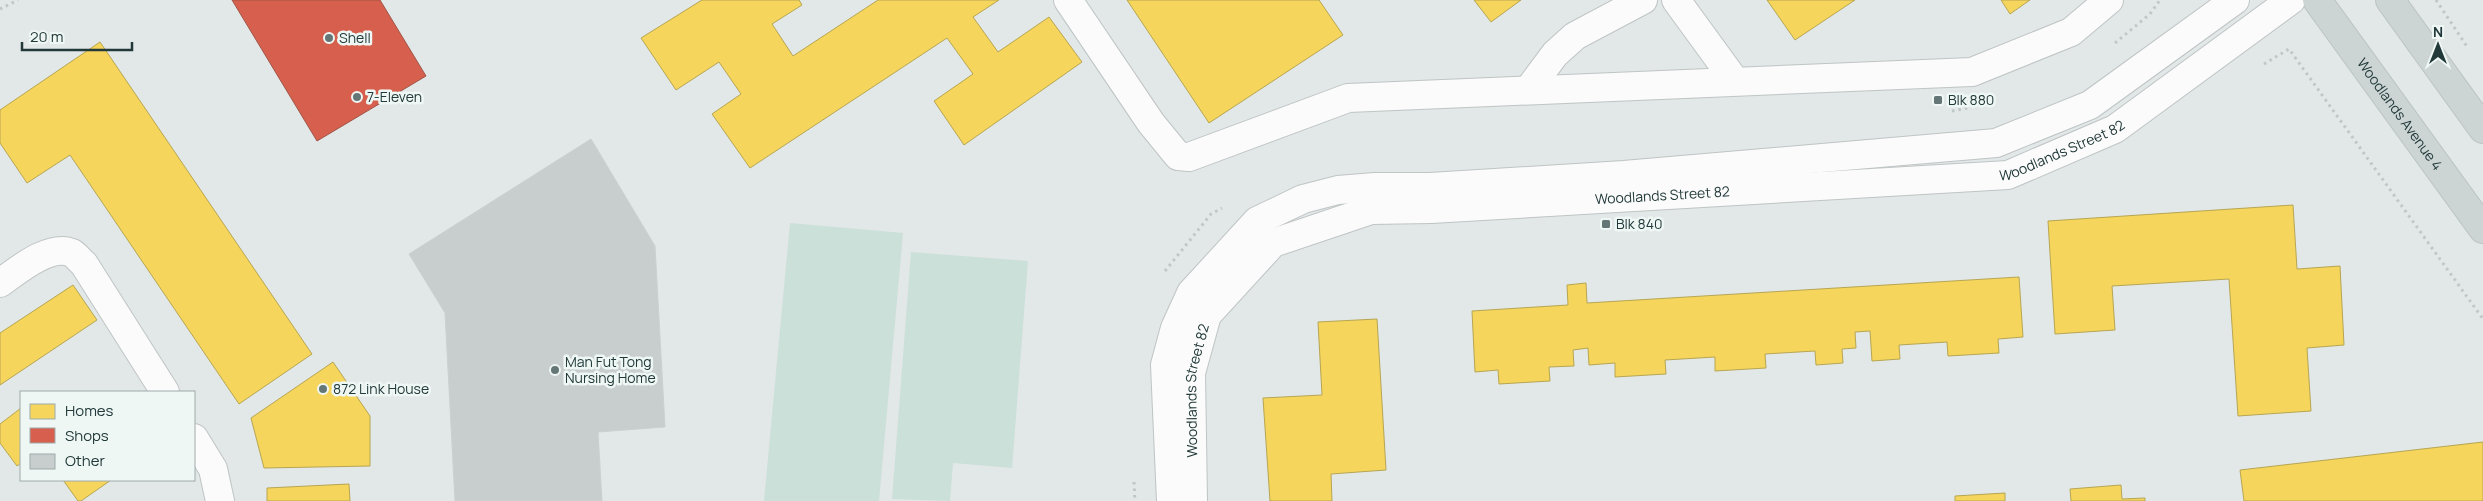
<svg xmlns="http://www.w3.org/2000/svg" width="2483" height="501" font-family="Manrope,sans-serif">
	<style>
		.green { fill: #cbe0d8 }
		.homes { fill: #f6d55c; stroke: #b6a652 }
		.shops { fill: #d6604d; stroke: #a05447 }
		.building { fill: #c8cecd; stroke: #cbd0d0 }
		.lines { fill: none; stroke-linecap: round; stroke-linejoin: round }
		.minor-casing { stroke: #bfc4c4; stroke-width: 30 }
		.major-casing { stroke: #bcc3c3; stroke-width: 30 }
		.path { stroke: #bfc7c7; stroke-width: 3; stroke-dasharray: 2.5 4; stroke-linecap: butt }
		.minor { stroke: #fbfbfb; stroke-width: 28 }
		.major { stroke: #ccd4d4; stroke-width: 28 }
		.poi-dot { fill: #657676; stroke: #eff7f5; stroke-width: 2 }
		.labels { text-anchor: middle; stroke-width: 5; stroke-linejoin: round; paint-order: stroke }
		.poi-label { font-size: 14px; fill: #213939; stroke: #eff7f5; text-anchor: start }
		.street-label { font-size: 14px; fill: #213939; stroke: #eff7f5 }
	</style>
	<rect width="100%" height="100%" fill="#e2e7e7"/>
	<g class="green">
		<path d="M790 223 903 233 879 501H764Z"/>
		<path d="M911 252 1028 261 1012 468 953 463 950 501 892 499Z"/>
	</g>
	<g class="homes">
		<path d="M702 0H799L802 5 772 24 793 56 878 0H999L973 17 998 52 1049 17 1082 62 964 145 934 101 973 74 947 38 750 168 712 114 741 94 719 62 676 90 641 38Z"/>
		<path d="M1127 0H1319L1343 35 1209 123Z"/>
		<path d="M1474 0H1521L1491 22Z"/>
		<path d="M1767 0H1855L1795 40Z"/>
		<path d="M2001 0H2030L2010 14Z"/>
		<path d="M100 42 312 354 239 404 70 155 27 183 0 143V110Z"/>
		<path d="M2293 205 2297 269 2340 266 2344 345 2307 348 2311 411 2238 416 2229 279 2112 286 2115 330 2055 334 2048 221Z"/>
		<path d="M2019 277 2023 337 1998 339 1999 353 1948 356 1947 342 1899 345 1900 359 1872 361 1870 331 1855 332 1856 348 1842 349 1843 363 1816 365 1815 351 1765 354 1766 368 1715 371V357L1665 360 1666 374 1615 377V363L1589 365 1588 348 1573 350 1574 366 1549 367 1550 381 1499 384 1498 370 1475 372 1472 311 1568 305 1567 285 1586 283 1587 303Z"/>
		<path d="M73 285 97 320 0 385V333Z"/>
		<path d="M1377 319 1386 470 1331 474 1332 501H1270L1263 398 1322 395 1318 322Z"/>
		<path d="M333 362 370 416V466L264 468 251 418Z"/>
		<path d="M21 408V463L17 466 0 443V424Z"/>
		<path d="M2483 442V501H2244L2240 470Z"/>
		<path d="M63 480H111L81 501H78Z"/>
		<path d="M349 484 350 501H267V488Z"/>
		<path d="M2121 485 2122 499 2145 498V501H2071L2070 489Z"/>
		<path d="M2005 493V501H1955V496Z"/>
	</g>
	<path class="shops" d="M232 0H380L426 76 317 141Z"/>
	<path class="building" d="M591 139 655 246 665 427 598 432 602 501H455L445 313 409 254Z"/>
	<g class="lines">
		<g class="minor-casing">
			<g id="minor">
				<path d="M1068 0 1151 123 1178 156 1189 157 1348 98 1972 72 2071 32 2109 0"/>
				<path d="M1676 0 1735 81"/>
				<path d="M1529 89 1555 54 1575 36 1643 0"/>
				<path d="M0 283C17 271 50 243 72 253 76 255 80 261 84 264L165 392"/>
				<path d="M194 438 213 469 220 501"/>
				<path d="M1171 501 1165 365 1175 328 1191 293 1257 221 1303 199 1338 190 1375 187H1430L1624 175 1996 143 2090 105 2235 0"/>
				<path id="s1" d="M1193 501 1191 373 1207 315 1273 243 1371 210 1431 209 2008 175 2115 129 2291 0"/>
			</g>
		</g>
		<g class="major-casing">
			<g id="major">
				<path id="s2" d="M2317 0 2483 229"/>
				<path d="M2390 0 2483 129"/>
			</g>
		</g>
		<g class="path">
			<path d="M2436 0 2468 48"/>
			<path d="M0 9 18 0"/>
			<path d="M2115 43 2150 14 2160 0"/>
			<path d="M2264 64 2289 49 2483 319"/>
			<path d="M1952 111 1968 108"/>
			<path d="M1165 271 1211 214 1222 208"/>
			<path d="M1134 482 1135 501"/>
		</g>
		<use href="#minor" class="minor"/>
		<use href="#major" class="major"/>
	</g>
	<g class="poi-dot">
		<circle cx="329" cy="38" r="5"/>
		<circle cx="357" cy="97" r="5"/>
		<rect x="1933" y="95" width="10" height="10" rx="2.5"/>
		<rect x="1601" y="219" width="10" height="10" rx="2.5"/>
		<circle cx="555" cy="370" r="5"/>
		<circle cx="323" cy="389" r="5"/>
	</g>
	<g class="labels">
		<g class="poi-label">
			<text x="339" y="43">Shell</text>
			<text x="367" y="102">7-Eleven</text>
			<text x="1948" y="105">Blk 880</text>
			<text x="1616" y="229">Blk 840</text>
			<text x="565" y="367">Man Fut Tong<tspan x="565" dy="16">Nursing Home</tspan></text>
			<text x="333" y="394">872 Link House</text>
		</g>
		<g class="street-label">
			<text dy="5" stroke="none"><textPath href="#s2" startOffset="141">Woodlands Avenue 4</textPath></text>
			<text dy="5" stroke="none"><textPath href="#s1" startOffset="1086">Woodlands Street 82</textPath></text>
			<text dy="5" stroke="none"><textPath href="#s1" startOffset="681">Woodlands Street 82</textPath></text>
			<text dy="5" stroke="none"><textPath href="#s1" startOffset="111">Woodlands Street 82</textPath></text>
		</g>
	</g>
	<rect x="20" y="391" width="175" height="90" fill="#eff7f5" stroke="#9dabaa"/>
	<rect x="30" y="404" width="25" height="15" fill="#f6d55c" stroke="#9dabaa"/>
	<text x="65" y="416" font-size="15" fill="#213939">Homes</text>
	<rect x="30" y="428" width="25" height="15" fill="#d6604d" stroke="#9dabaa"/>
	<text x="65" y="441" font-size="15" fill="#213939">Shops</text>
	<rect x="30" y="454" width="25" height="15" fill="#c8cecd" stroke="#9dabaa"/>
	<text x="65" y="466" font-size="15" fill="#213939">Other</text>
	<g transform="translate(2438 45)" stroke="#eff7f5" stroke-width="4" paint-order="stroke">
	<path d="M0-4L9 19L0 12L-9 19Z" fill="#213939"/>
	<text y="-8" font-size="14" font-weight="bold" text-anchor="middle" fill="#213939">N</text>
	</g>
	<path d="M22 42v8h110v-8" fill="none" stroke="#213939" stroke-width="2.5"/>
	<text x="30" y="42" font-size="15" fill="#213939" stroke="#eff7f5" stroke-width="4" paint-order="stroke">20 m</text>
</svg>
